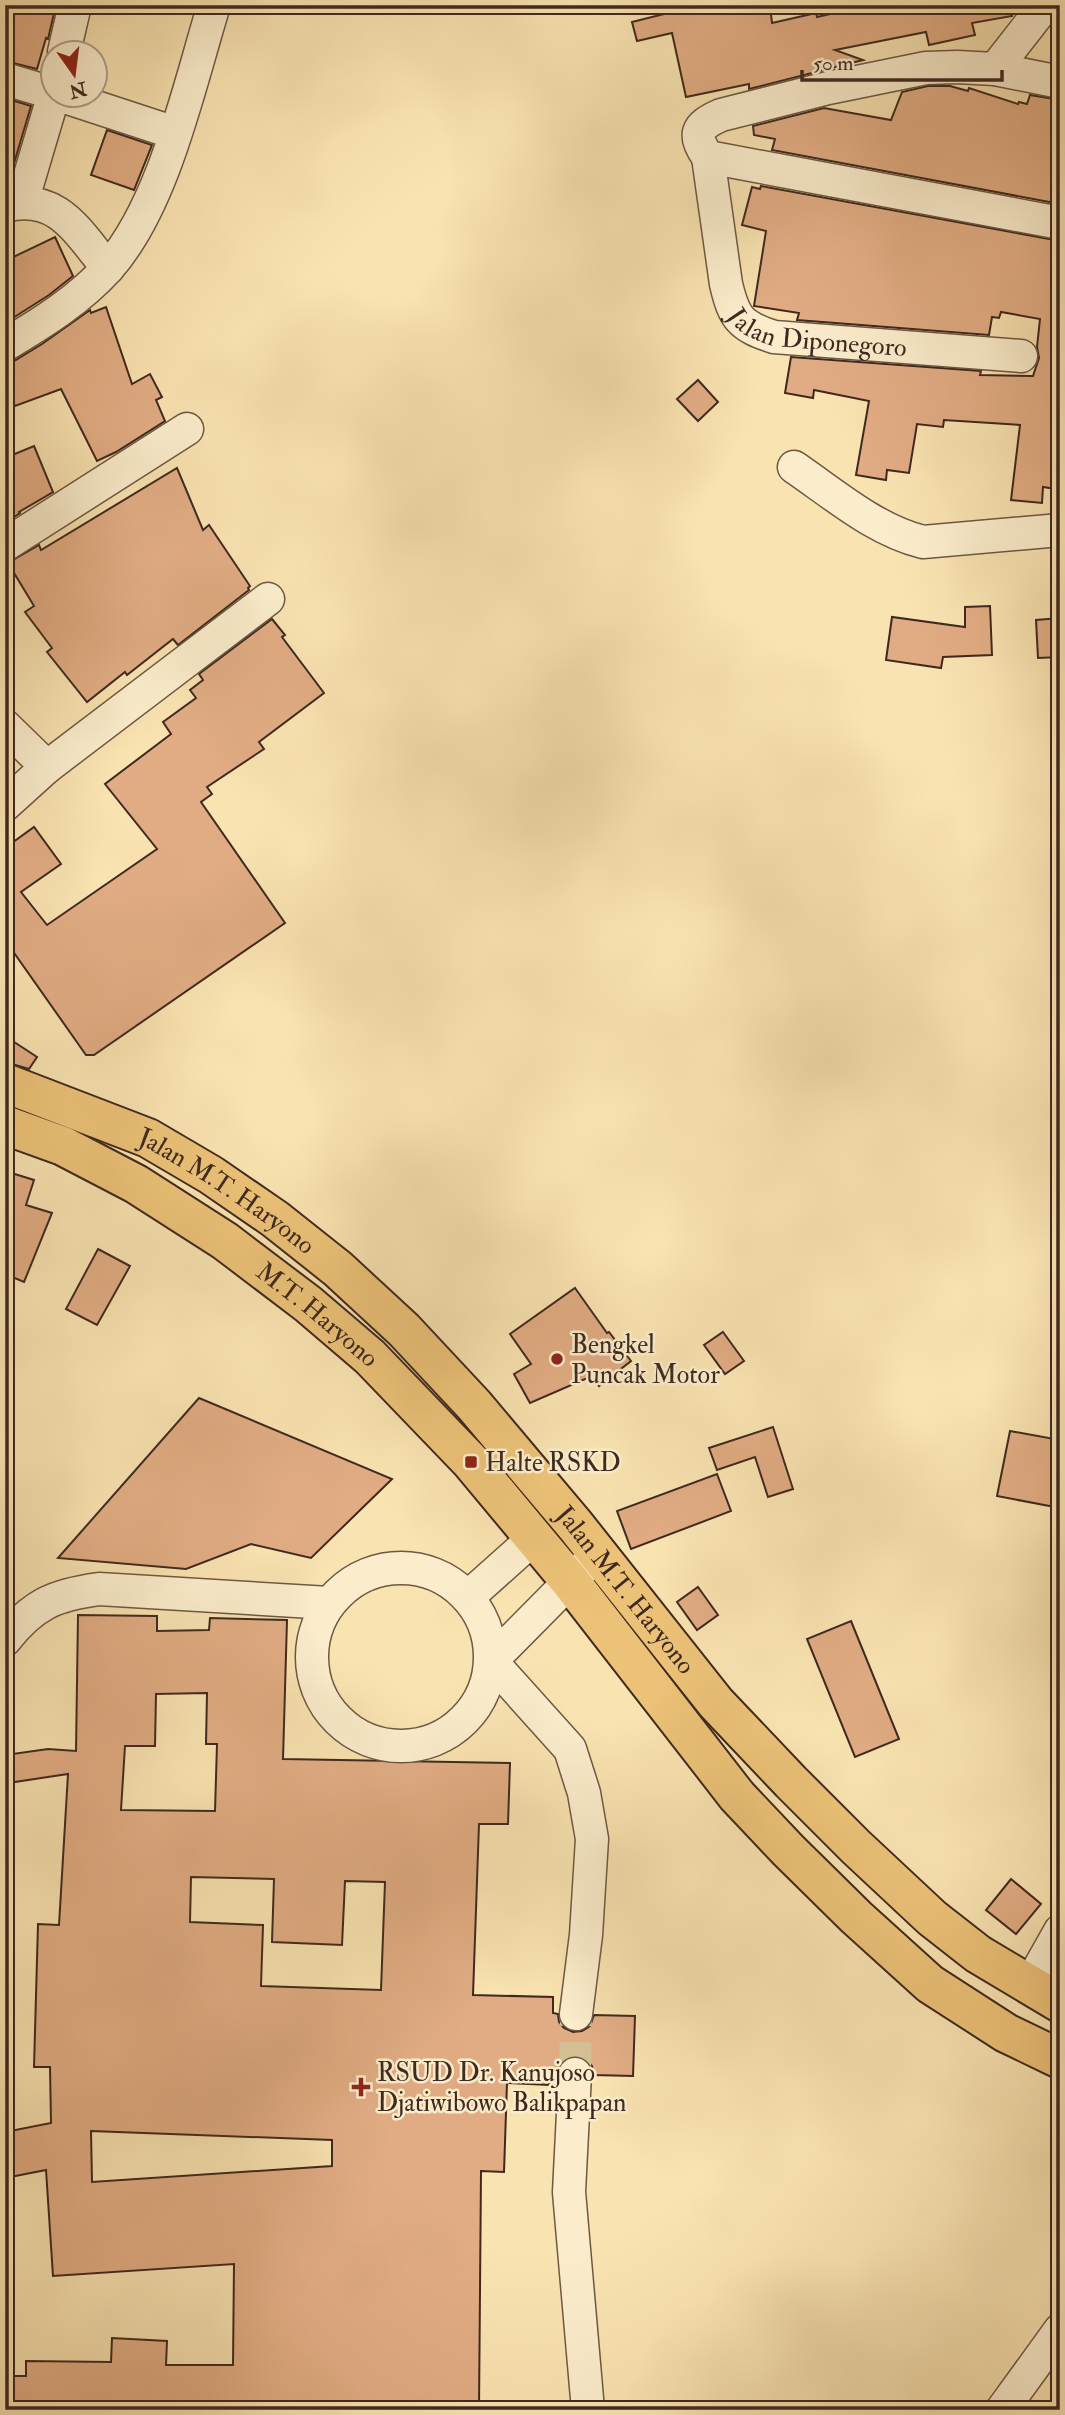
<svg xmlns="http://www.w3.org/2000/svg" width="1065" height="2415" font-family="'IM FELL Double Pica',serif">
	<style>
		.building { fill: #e1ac83; stroke: #3f291f; stroke-width: 2; fill-rule: evenodd }
		.lines { fill: none; stroke-linecap: round; stroke-linejoin: round }
		.minor-tunnel { stroke: #d4be94; stroke-width: 32; stroke-dasharray: 32 16; stroke-linecap: butt }
		.minor-casing { stroke: #6e5844; stroke-width: 35 }
		.highway-casing { stroke: #3f291f; stroke-width: 42 }
		.minor { stroke: #fbedcc; stroke-width: 32 }
		.highway { stroke: #ecc278; stroke-width: 38 }
		.poi-dot { fill: #8f2418; stroke: #fbedcc; stroke-width: 2.5 }
		.labels { text-anchor: middle; stroke-width: 5; stroke-linejoin: round; paint-order: stroke }
		.street-label { font-size: 26px; fill: #3f291f; stroke: #fbedcc }
		.poi-label { font-size: 26px; fill: #3f291f; stroke: #fbedcc; text-anchor: start }
	</style>
	<rect width="100%" height="100%" fill="#f9e3b1"/>
	<filter id="stains"><feTurbulence type="fractalNoise" baseFrequency=".00286" numOctaves="4"/><feColorMatrix values="0 0 0 0 .2 0 0 0 0 .09 0 0 0 0 .02 0 0 0 .5 -.17"/></filter>
	<radialGradient id="worn" r=".72"><stop offset=".6" stop-color="#630" stop-opacity="0"/><stop offset="1" stop-color="#630" stop-opacity=".3"/></radialGradient>
	<g class="building">
		<path d="M5 5H56L48 39 46 38 37 69 5 61Z"/>
		<path d="M700 5H770L772 23 816 13 817 17 870 5H1011L1012 16 972 23 975 35 929 45 926 32 835 50 863 60 749 89V84L686 97 672 33 637 41 632 22Z"/>
		<path d="M928 86H950L968 91 969 88 1018 104 1019 102 1027 104 1030 95 1060 100V204L772 150 775 139 754 135 753 126 824 108 891 120 902 92Z"/>
		<path d="M5 98 31 106 7 187H5Z"/>
		<path d="M107 130 152 145 134 190 91 175Z"/>
		<path d="M761 186 1060 241V463L1056 489 1043 487 1042 503 1011 500 1020 425 944 420 943 427 917 424 909 473 887 470 886 480 856 475 869 401 814 390 813 398 785 393 791 357 981 371 980 375 1033 376 1039 358 1037 347 1040 319 1001 312 999 318 992 317 989 335 797 320 799 313 754 306 766 231 742 225 752 187 760 189Z"/>
		<path d="M55 237 73 276 49 295 5 323V261Z"/>
		<path d="M106 307 132 384 150 374 162 397 156 400 165 421 116 452 97 461 61 389 15 406 5 379V363L14 361 42 344 90 310 91 313Z"/>
		<path d="M698 380 718 402 698 421 677 399Z"/>
		<path d="M34 446 53 492 19 512 20 513 5 523V458Z"/>
		<path d="M177 468 203 530 209 525 250 586 248 588 249 590 178 645 173 639 127 675 125 672 87 702 47 652 52 648 25 612 34 606 8 563 39 545 41 550Z"/>
		<path d="M990 606 992 655 943 657 941 668 886 660 892 617 965 627V607Z"/>
		<path d="M1060 618V657L1038 658 1036 620Z"/>
		<path d="M272 619 285 635 282 637 324 693 259 742 264 749 207 787 212 794 201 802 285 923 94 1055H86L5 940V848L34 827 61 864 21 892 47 925 157 849 105 784 171 734 163 722 196 698 190 690 203 680 199 674Z"/>
		<path d="M5 1036 37 1057 29 1069 5 1062Z"/>
		<path d="M5 1171 34 1180 26 1205 52 1213 24 1282 5 1274Z"/>
		<path d="M98 1249 130 1266 97 1325 66 1309Z"/>
		<path d="M575 1288 607 1333 609 1332 631 1361 599 1386 592 1376 530 1403 514 1374 531 1364 510 1334Z"/>
		<path d="M723 1332 744 1361 725 1374 704 1345Z"/>
		<path d="M199 1398 392 1479 311 1558 251 1544 186 1569 58 1558Z"/>
		<path d="M773 1427 793 1489 768 1497 755 1457 717 1470 709 1448Z"/>
		<path d="M1010 1431 1060 1440V1508L997 1496Z"/>
		<path d="M717 1474 731 1511 631 1549 617 1511Z"/>
		<path d="M698 1587 718 1615 697 1630 677 1602Z"/>
		<path d="M78 1615 157 1616V1631L209 1630 210 1618 287 1620 283 1759 510 1763 508 1824H479L473 1995 553 1997V2013L558 2014 559 2022 564 2028 573 2032 582 2031 590 2026 594 2015 635 2016 633 2076 593 2075 592 2066 585 2059 575 2056 567 2057 560 2063 557 2073H550L549 2085 507 2083 504 2172 481 2171 479 2410H6V2376H26V2361L111 2362 112 2338 167 2341 166 2365H233L234 2264 53 2276 46 2170 5 2178V2132L51 2123 50 2067H34L38 1924 59 1925 68 1774 8 1783 5 1755 48 1749 76 1751ZM207 1693 206 1744H217L215 1811 121 1810 125 1746H155L156 1694ZM191 1877 274 1879 272 1942 342 1945 345 1881 385 1882 381 1990 261 1986 263 1925 190 1922ZM91 2131 332 2140V2166L92 2182Z"/>
		<path d="M851 1621 899 1739 855 1757 807 1639Z"/>
		<path d="M1011 1879 1041 1904 1016 1934 986 1910Z"/>
	</g>
	<g class="lines">
		<path class="minor-tunnel" d="M575 2074 576 2014"/>
		<g class="minor-casing">
			<g id="minor">
				<path d="M64 52 75 5"/>
				<path d="M995 69 1045 5"/>
				<path d="M5 79 52 93"/>
				<path d="M1060 82 995 69 957 67 926 68 828 88 721 115C696 126 692 135 708 157L1060 223"/>
				<path d="M56 94 175 133"/>
				<path id="s1" d="M708 157 726 284C734 318 740 326 774 337L1021 356"/>
				<path d="M22 202 54 94"/>
				<path d="M5 206C58 192 78 233 108 268"/>
				<path d="M5 345C42 323 79 300 108 268 164 205 189 86 214 5"/>
				<path d="M794 467C835 495 875 530 923 542L1060 530"/>
				<path d="M5 545 187 429"/>
				<path d="M5 726 47 767"/>
				<path d="M5 805 47 767 268 599"/>
				<circle cx="401" cy="1657" r="89"/>
				<path d="M468 1597 535 1537"/>
				<path d="M5 1640C33 1604 55 1595 99 1589L329 1603"/>
				<path d="M1029 1986 1060 1931"/>
				<path d="M576 2014 586 1935 592 1839 584 1793 570 1749 491 1661 586 1565"/>
				<path d="M575 2074 569 2192 588 2410"/>
				<path d="M1002 2410 1060 2330"/>
			</g>
		</g>
		<g class="highway-casing">
			<g id="highway">
				<path id="s2" d="M5 1083 148 1138 211 1175 275 1219 338 1269 404 1330 474 1405 575 1525 716 1703 791 1782 856 1847 932 1918 978 1954 1060 2003"/>
				<path id="s3" d="M5 1125 63 1146 136 1184 225 1241 308 1304 370 1357 471 1462 570 1581 737 1796 788 1850 856 1917 930 1984 1006 2033 1060 2059"/>
			</g>
		</g>
		<use href="#minor" class="minor"/>
		<use href="#highway" class="highway"/>
	</g>
	<g class="poi-dot">
		<circle cx="557" cy="1359" r="7"/>
		<rect x="464" y="1455" width="14" height="14" rx="3.5"/>
		<path d="M357.5 2076.5h7v7h7v7h-7v7h-7v-7h-7v-7h7z"/>
	</g>
	<g class="labels">
		<g class="street-label">
			<text dy="9" stroke="none"><textPath href="#s1" startOffset="247">Jalan Diponegoro</textPath></text>
			<text dy="9" stroke="none"><textPath href="#s2" startOffset="248">Jalan M.T. Haryono</textPath></text>
			<text dy="9" stroke="none"><textPath href="#s3" startOffset="368">M.T. Haryono</textPath></text>
			<text dy="9" stroke="none"><textPath href="#s2" startOffset="816">Jalan M.T. Haryono</textPath></text>
		</g>
		<g class="poi-label">
			<text x="571" y="1353">Bengkel<tspan x="571" dy="30">Puncak Motor</tspan></text>
			<text x="485" y="1471">Halte RSKD</text>
			<text x="377" y="2081">RSUD Dr. Kanujoso<tspan x="377" dy="30">Djatiwibowo Balikpapan</tspan></text>
		</g>
	</g>
	<rect width="1065" height="2415" fill="none" stroke="#f9e3b1" stroke-width="28"/>
	<rect x="7" y="7" width="1051" height="2401" fill="none" stroke="#3f291f" stroke-width="3.5"/>
	<rect x="14" y="14" width="1037" height="2387" fill="none" stroke="#3f291f" stroke-width="2"/>
	<g transform="translate(74 74) rotate(166)"><circle r="33" fill="#fbedcc" stroke="#b09f87" stroke-width="2"/>
	<path d="M0-5L12 26L0 18L-12 26Z" fill="#8f2418"/>
	<text y="-10" font-size="19" font-weight="bold" text-anchor="middle" fill="#3f291f">N</text>
	</g>
	<path d="M802 70v10h200v-10" fill="none" stroke="#3f291f" stroke-width="3.5"/>
	<text x="813" y="70" font-size="21" fill="#3f291f" stroke="#fbedcc" stroke-width="5" paint-order="stroke">50 m</text>
	<rect width="100%" height="100%" filter="url(#stains)"/>
	<rect width="100%" height="100%" fill="url(#worn)"/>
</svg>
